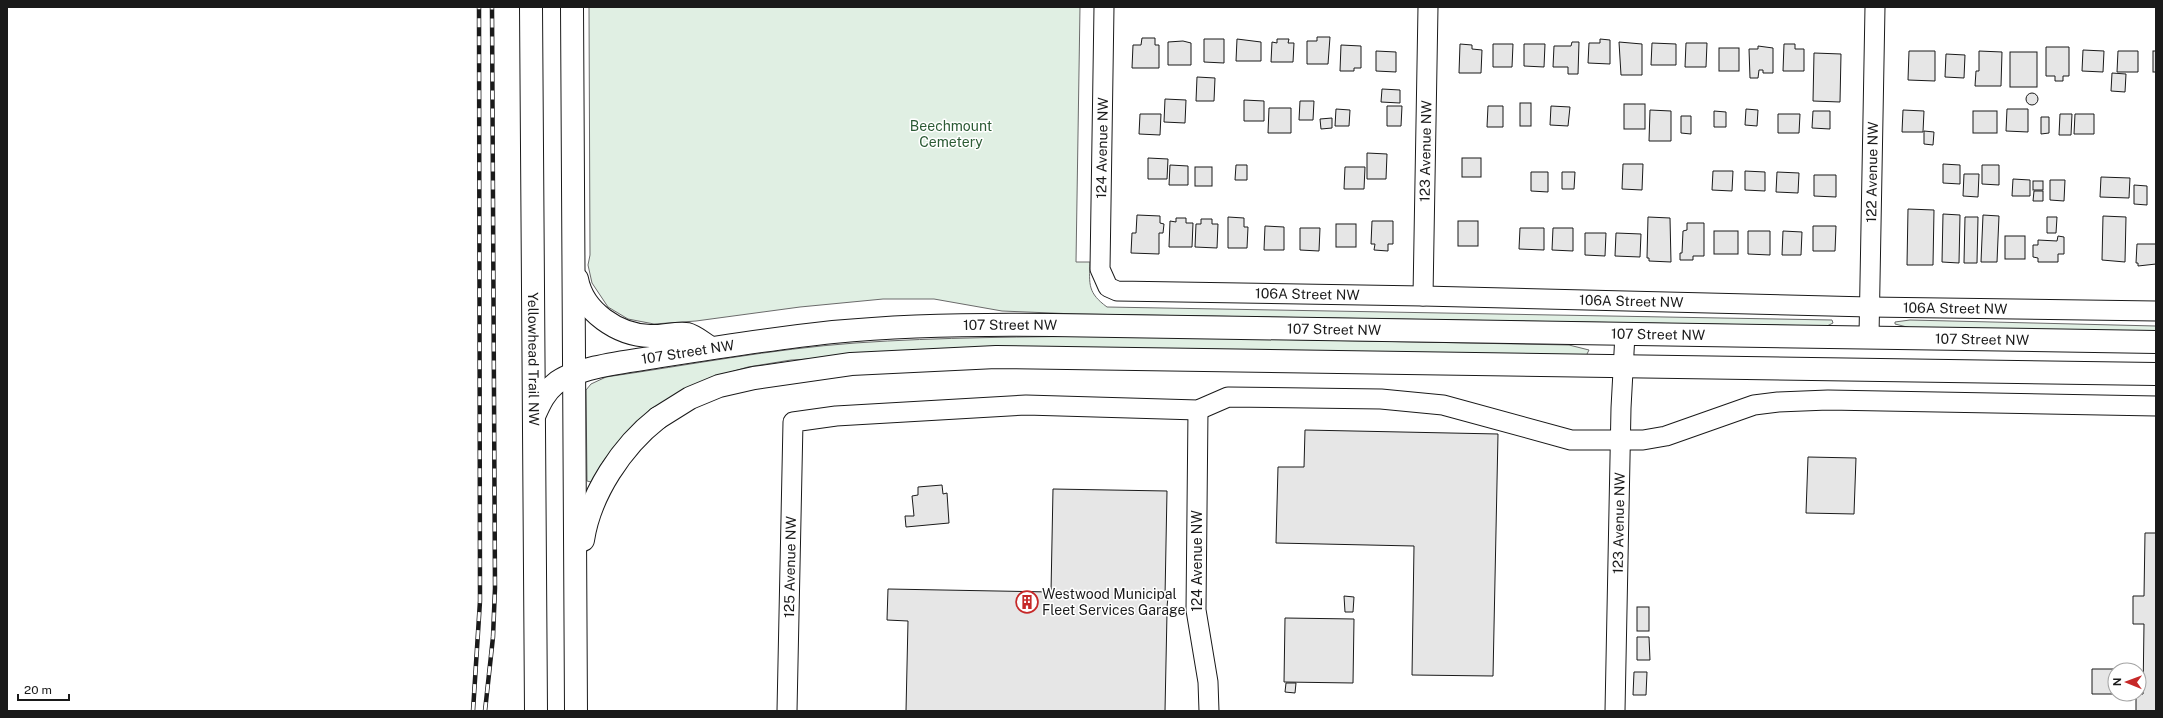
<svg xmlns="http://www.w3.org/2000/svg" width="2163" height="718" font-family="'Public Sans',sans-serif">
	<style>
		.green { fill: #e0efe3; stroke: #6a6a6a }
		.building { fill: #e6e6e6; stroke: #1a1a1a }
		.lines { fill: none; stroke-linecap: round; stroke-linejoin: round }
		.minor-casing { stroke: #1a1a1a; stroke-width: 21 }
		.major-casing { stroke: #1a1a1a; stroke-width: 24 }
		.highway-casing { stroke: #1a1a1a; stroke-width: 24 }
		.minor { stroke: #fff; stroke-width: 19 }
		.major { stroke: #fff; stroke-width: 22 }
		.highway { stroke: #fff; stroke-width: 22 }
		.rail-casing { stroke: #1a1a1a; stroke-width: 4.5 }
		.rail { stroke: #fff; stroke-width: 3; stroke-dasharray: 9; stroke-linecap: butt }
		.labels { text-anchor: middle; stroke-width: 3; stroke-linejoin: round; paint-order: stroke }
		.park-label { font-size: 14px; fill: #2b5a34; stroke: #fff }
		.street-label { font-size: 14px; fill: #1a1a1a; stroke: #fff }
		.poi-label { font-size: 14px; fill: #1a1a1a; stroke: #fff; text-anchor: start }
	</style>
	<rect width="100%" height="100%" fill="#fff"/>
	<g class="green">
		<path d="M589 7H1080L1076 262H1090C1089 285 1088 293 1107 307L1832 320 1833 323 1827 326 1076 314 1002 311 934 299H883L800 307 696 321 654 324 628 319 608 307 592 283 588 265 590 255Z"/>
		<path d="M1910 320 2156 326V332L1911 328 1895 324V322Z"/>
		<path d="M1113 336 1569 345 1589 350 1586 356 1002 348 791 360 748 367 717 376 627 432 604 460 591 482 587 481 586 390 591 384 606 377C689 365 772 349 855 343 941 337 1027 337 1113 336Z"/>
	</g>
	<g class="building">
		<path d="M1317 37H1330L1328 64H1307V41H1317Z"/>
		<path d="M1142 38H1155V45H1159V68H1132L1133 45H1141Z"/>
		<path d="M1204 39H1224V63L1204 62Z"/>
		<path d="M1237 39 1261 42V61H1236Z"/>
		<path d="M1277 39H1289L1288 43H1294L1293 62H1271L1272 42 1277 43Z"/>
		<path d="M1600 39 1610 40V64L1588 63 1589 43H1600Z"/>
		<path d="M1183 41 1191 43V65H1168V42Z"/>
		<path d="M1572 42H1579L1578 74H1568V67H1553L1554 46H1571Z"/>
		<path d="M1619 42 1642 44V75H1621Z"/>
		<path d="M1652 43 1676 44V65H1651Z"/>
		<path d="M1686 43H1707L1706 67H1685Z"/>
		<path d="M1460 44 1472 45V49L1482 50 1481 73H1459Z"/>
		<path d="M1493 44H1513L1512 67H1493Z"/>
		<path d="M1524 44H1545L1544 67 1524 66Z"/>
		<path d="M1784 44H1795V49H1804V71H1783Z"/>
		<path d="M1341 45 1361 46V68H1354V71H1340Z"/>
		<path d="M1758 46 1773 48V73H1763V70H1759L1758 78H1750L1749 49H1758Z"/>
		<path d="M2046 47H2069V76H2063V81H2055V76H2046Z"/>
		<rect x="1719" y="48" width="20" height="23"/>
		<path d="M2083 50 2104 51 2103 72 2082 71Z"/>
		<path d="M1376 51 1396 52V72L1376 71Z"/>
		<path d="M1909 51H1935V81L1908 80Z"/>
		<path d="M1979 51 2002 52 2001 86H1975L1976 71H1979Z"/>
		<path d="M2118 51H2138V72H2117Z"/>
		<rect x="2153" y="51" width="3" height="21"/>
		<rect x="2010" y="52" width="27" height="35"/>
		<path d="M1814 53 1841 54 1840 102 1813 101Z"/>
		<path d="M1946 54 1965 55 1964 78 1945 77Z"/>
		<path d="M2112 73 2126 74 2125 92 2111 91Z"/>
		<path d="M1197 77 1215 78 1214 101H1196Z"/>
		<path d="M1382 89 1400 90V103L1381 102Z"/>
		<circle cx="2032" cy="99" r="6"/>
		<path d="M1165 99 1186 100 1185 123 1164 122Z"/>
		<path d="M1244 100 1264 101V121H1244Z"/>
		<path d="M1300 101H1314L1313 120H1299Z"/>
		<rect x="1520" y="103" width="11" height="23"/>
		<rect x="1624" y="104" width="21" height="25"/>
		<path d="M1387 106H1402L1401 126H1387Z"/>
		<path d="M1488 106H1503V127H1487Z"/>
		<path d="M1551 106 1570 107 1568 126 1550 125Z"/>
		<path d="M1269 108H1291V133H1268Z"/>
		<path d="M1336 109 1350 110 1349 126H1335Z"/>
		<path d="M1746 109 1758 110 1757 126 1745 125Z"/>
		<path d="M2007 109H2028V132L2006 131Z"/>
		<path d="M1650 110 1671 111V141H1649Z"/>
		<path d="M1903 110 1924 111 1923 132H1902Z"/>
		<path d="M1714 111 1726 112V127H1714Z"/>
		<path d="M1813 111H1830V129L1812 128Z"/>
		<rect x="1973" y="111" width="24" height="22"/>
		<path d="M1140 114H1161L1160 135 1139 134Z"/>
		<path d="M1778 114H1800L1799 133H1778Z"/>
		<path d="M2060 114H2072L2071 135H2059Z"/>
		<path d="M2075 114H2094V134H2074Z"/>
		<path d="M1681 116H1691V134L1681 133Z"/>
		<path d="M2041 117H2049V133L2041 134Z"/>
		<path d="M1332 118V128L1321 129 1320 119Z"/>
		<path d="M1924 131 1934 132 1933 145 1924 144Z"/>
		<path d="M1367 153 1387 154 1386 179H1367Z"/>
		<path d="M1148 158 1168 159 1167 179H1148Z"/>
		<rect x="1462" y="158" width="19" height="19"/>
		<path d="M1623 164H1643L1642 190 1622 189Z"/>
		<path d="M1943 164 1960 165V184L1943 183Z"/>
		<path d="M1170 165 1188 166V185H1169Z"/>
		<path d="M1236 165H1247V180H1235Z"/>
		<path d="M1982 165H1999V185L1982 184Z"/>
		<rect x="1195" y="167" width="17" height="19"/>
		<path d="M1345 167H1365L1364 189H1344Z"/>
		<path d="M1713 171H1733L1732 191 1712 190Z"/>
		<path d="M1745 171 1765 172V191L1745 190Z"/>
		<path d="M1531 172H1548V192L1531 191Z"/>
		<path d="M1562 172H1575L1574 189H1562Z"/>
		<path d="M1777 172 1799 173 1798 193 1776 192Z"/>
		<path d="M1964 174H1979L1978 197 1963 196Z"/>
		<path d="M1814 175H1836V197L1814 196Z"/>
		<path d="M2101 177 2130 178 2129 198 2100 197Z"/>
		<path d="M2013 179 2030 180V196H2012Z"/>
		<path d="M2050 180H2065L2064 201 2050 200Z"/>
		<rect x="2033" y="181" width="10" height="9"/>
		<path d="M2134 185 2147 186V205L2134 204Z"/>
		<path d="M2034 191H2043V201H2033Z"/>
		<path d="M1908 209 1934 210 1933 265H1907Z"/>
		<path d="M1943 214 1960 215 1959 263 1942 262Z"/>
		<path d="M1137 215 1160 216V223L1164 224 1163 233H1159V254L1131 253 1132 233H1136Z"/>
		<path d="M1983 215 1999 216 1997 262H1981Z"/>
		<path d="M2103 216 2126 217 2125 262 2102 260Z"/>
		<path d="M1228 217 1244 218V227H1248L1247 248H1228Z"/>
		<path d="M1648 217 1670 218 1671 262 1649 261V258H1647Z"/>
		<path d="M1965 217H1978L1977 263H1964Z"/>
		<path d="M2047 217H2057L2056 233H2047Z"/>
		<path d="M1176 218H1186V223H1193L1192 247H1169L1170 221 1176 222Z"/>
		<path d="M1201 219H1212V224H1218L1217 248 1195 247 1196 224H1201Z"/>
		<path d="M1372 221H1393V244H1388V251L1374 250 1375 244H1371Z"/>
		<rect x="1458" y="221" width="20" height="25"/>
		<path d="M1687 223H1704V256H1693V260H1680V253H1682L1683 231 1687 230Z"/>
		<rect x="1336" y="224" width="20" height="23"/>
		<path d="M1265 226 1284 227V250H1264Z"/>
		<path d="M1813 226H1836L1835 251H1813Z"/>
		<path d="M1300 228H1320L1319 251 1300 250Z"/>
		<path d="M1520 228H1544V250L1519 249Z"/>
		<path d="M1553 228H1573V251L1552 250Z"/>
		<rect x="1714" y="231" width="24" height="23"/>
		<path d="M1748 231H1770V255L1748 254Z"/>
		<path d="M1783 231 1802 232 1801 255H1782Z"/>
		<path d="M1585 233H1606L1605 256 1585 255Z"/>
		<path d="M1616 233 1641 234 1640 257 1615 256Z"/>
		<rect x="2005" y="236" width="20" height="23"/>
		<path d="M2058 236 2064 237V254H2058V262H2038V258L2033 257V245H2038V240L2057 241Z"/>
		<path d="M2137 244H2156V264L2138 266V263H2136Z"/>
		<path d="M1305 430 1498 434 1493 676 1412 675 1414 546 1276 543 1278 467H1304Z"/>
		<path d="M1808 457 1856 458 1854 514 1806 513Z"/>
		<path d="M942 485 943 494 947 493 949 523 906 527 905 516H914L912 496 918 495V487Z"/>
		<path d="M1053 489 1167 491 1165 597H1168L1167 607H1162V613H1167L1165 711H906L908 621 887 620 888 589 1051 592Z"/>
		<path d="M2145 533H2156V711H2136V694H2143L2144 624H2133V596H2144Z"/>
		<path d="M1344 596 1354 597 1353 612H1345Z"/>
		<rect x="1637" y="607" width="12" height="24"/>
		<path d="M1285 618 1354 619 1353 683 1284 682Z"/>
		<path d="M1637 637H1649L1650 660H1637Z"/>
		<path d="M2092 669H2126L2115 670V694H2126H2092Z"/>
		<path d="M1634 672H1647L1646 695H1633Z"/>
		<path d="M1286 683H1296L1295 693 1285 692Z"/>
	</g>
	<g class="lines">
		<g class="minor-casing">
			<g id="minor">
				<path id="s1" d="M1104 7 1100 269 1108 287 1117 291 1423 296 1869 307 2156 311"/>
				<path id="s2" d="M1423 296 1428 7"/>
				<path id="s3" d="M1869 336 1875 7"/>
				<path d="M1198 410 1196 610 1208 682 1209 711"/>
				<path id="s4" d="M787 711 793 422 836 416 1026 405 1198 410 1228 397 1381 399 1443 405 1571 440H1643L1666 436 1754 405 1778 402 1828 400 2156 406"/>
				<path id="s5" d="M1615 711 1621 408 1625 334"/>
			</g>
		</g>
		<g class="major-casing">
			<g id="major">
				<path id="s6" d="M535 414C540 403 545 392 555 384 577 366 633 361 662 356 719 347 776 338 833 332 906 325 979 324 1053 325L2156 342"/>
				<path d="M658 418 690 398 719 386 754 378 851 364 996 357 2156 374"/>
			</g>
		</g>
		<g class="highway-casing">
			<g id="highway">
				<path id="s7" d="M531 7 536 711"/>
				<path d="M572 7 576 711"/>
				<path d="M577 279C583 312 618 335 650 336 660 337 678 332 687 334 695 336 704 344 711 348"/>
				<path d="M583 540C590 494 622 446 658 418"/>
			</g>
		</g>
		<use href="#minor" class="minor"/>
		<use href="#major" class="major"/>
		<use href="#highway" class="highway"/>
		<g class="rail-casing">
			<g id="rail">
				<path d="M473 711 480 601 479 7"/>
				<path d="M485 711 493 637 495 588 492 7"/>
			</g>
		</g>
		<use href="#rail" class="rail"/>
	</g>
	<defs>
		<g id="building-ring" transform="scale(1.15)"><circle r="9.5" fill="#fff" stroke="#c62828" stroke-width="1.5"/><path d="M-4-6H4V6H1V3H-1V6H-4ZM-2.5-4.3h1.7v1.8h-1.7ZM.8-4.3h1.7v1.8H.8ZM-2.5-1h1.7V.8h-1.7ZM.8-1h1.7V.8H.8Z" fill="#c62828"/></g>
	</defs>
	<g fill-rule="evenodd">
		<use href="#building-ring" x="1027" y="602"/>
	</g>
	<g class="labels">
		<g class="park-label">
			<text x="951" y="131">Beechmount<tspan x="951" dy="16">Cemetery</tspan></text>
		</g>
		<g class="street-label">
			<text transform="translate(1102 148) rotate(-89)" y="5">124 Avenue NW</text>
			<text dy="5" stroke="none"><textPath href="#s2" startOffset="145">123 Avenue NW</textPath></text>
			<text dy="5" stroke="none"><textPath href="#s3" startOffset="164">122 Avenue NW</textPath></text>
			<text dy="5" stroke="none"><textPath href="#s1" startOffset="482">106A Street NW</textPath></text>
			<text dy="5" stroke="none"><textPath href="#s1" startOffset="806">106A Street NW</textPath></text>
			<text dy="5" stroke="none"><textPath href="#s1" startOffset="1130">106A Street NW</textPath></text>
			<text dy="5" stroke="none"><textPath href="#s6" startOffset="498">107 Street NW</textPath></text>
			<text dy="5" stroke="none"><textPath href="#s6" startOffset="822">107 Street NW</textPath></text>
			<text dy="5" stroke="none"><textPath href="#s6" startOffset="1146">107 Street NW</textPath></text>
			<text dy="5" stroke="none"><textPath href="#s6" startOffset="1470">107 Street NW</textPath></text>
			<text dy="5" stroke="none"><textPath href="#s6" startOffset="174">107 Street NW</textPath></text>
			<text dy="5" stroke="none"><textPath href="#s7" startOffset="352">Yellowhead Trail NW</textPath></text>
			<text dy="5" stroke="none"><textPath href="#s5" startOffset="188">123 Avenue NW</textPath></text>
			<text transform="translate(1197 561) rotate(-90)" y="5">124 Avenue NW</text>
			<text dy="5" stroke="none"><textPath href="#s4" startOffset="144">125 Avenue NW</textPath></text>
		</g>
		<g class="poi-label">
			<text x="1042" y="599">Westwood Municipal<tspan x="1042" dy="16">Fleet Services Garage</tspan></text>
		</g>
	</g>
	<rect width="2163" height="718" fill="none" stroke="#1a1a1a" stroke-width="16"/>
	<g transform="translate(2127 682) rotate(271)"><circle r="19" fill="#ffffff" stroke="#a3a3a3"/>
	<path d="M0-3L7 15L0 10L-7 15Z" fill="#c62828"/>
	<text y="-6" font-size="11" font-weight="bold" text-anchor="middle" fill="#1a1a1a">N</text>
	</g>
	<path d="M18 694v6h51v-6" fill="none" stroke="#1a1a1a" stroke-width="2"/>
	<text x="24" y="694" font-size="12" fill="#1a1a1a" stroke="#ffffff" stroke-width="3" paint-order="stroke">20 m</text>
</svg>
